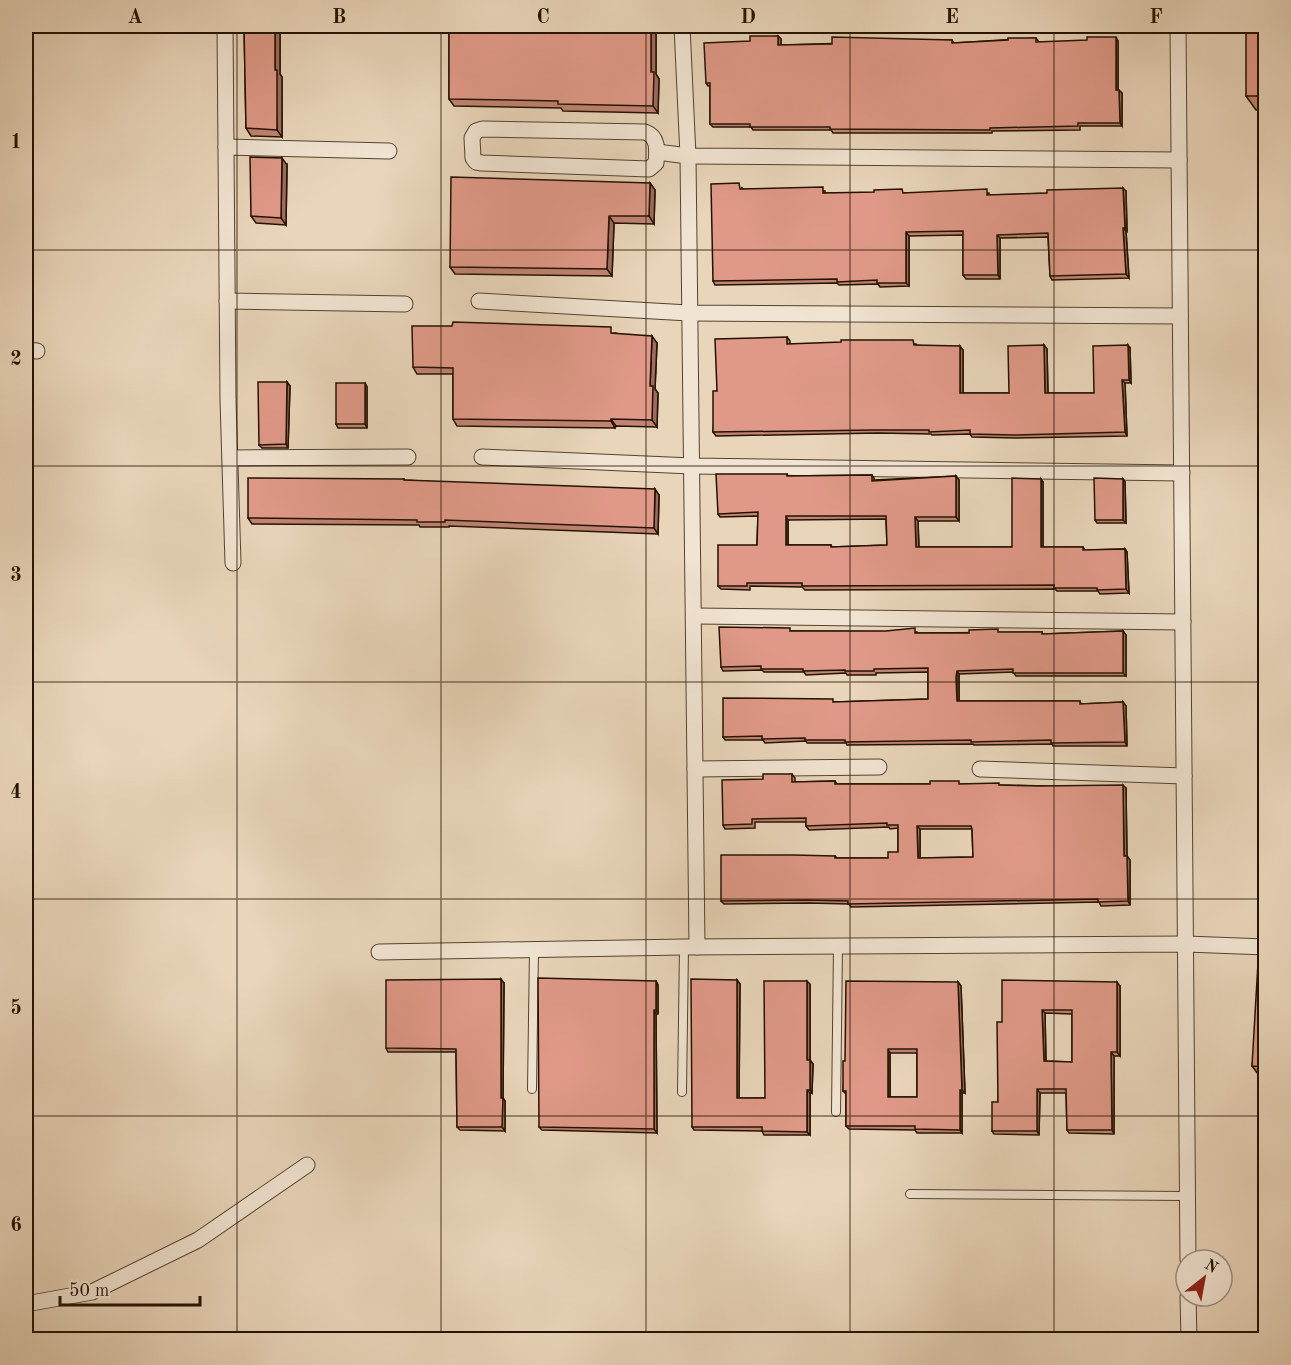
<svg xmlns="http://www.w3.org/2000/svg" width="1291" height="1365" font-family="'Old Standard TT',serif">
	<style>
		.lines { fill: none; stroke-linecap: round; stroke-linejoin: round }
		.service-casing { stroke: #54432e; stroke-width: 10 }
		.minor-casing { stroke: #54432e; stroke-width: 17 }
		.service { stroke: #f1e4d2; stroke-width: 8 }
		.minor { stroke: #f1e4d2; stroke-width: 15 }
		.wall { fill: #c18475; stroke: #231200; stroke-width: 1.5; fill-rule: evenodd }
		.shaded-wall { fill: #9d6b5f; stroke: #231200; stroke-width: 1.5 }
		.building { fill: #e09988; stroke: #231200; stroke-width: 1.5; fill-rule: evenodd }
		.grid { fill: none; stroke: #231200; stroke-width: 1.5; stroke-opacity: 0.55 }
		.neatline { fill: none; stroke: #231200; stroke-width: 2 }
		.grid-label { font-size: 20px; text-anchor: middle; font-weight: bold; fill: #231200 }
	</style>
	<rect width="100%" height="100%" fill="#e9d5ba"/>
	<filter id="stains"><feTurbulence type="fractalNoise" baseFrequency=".00333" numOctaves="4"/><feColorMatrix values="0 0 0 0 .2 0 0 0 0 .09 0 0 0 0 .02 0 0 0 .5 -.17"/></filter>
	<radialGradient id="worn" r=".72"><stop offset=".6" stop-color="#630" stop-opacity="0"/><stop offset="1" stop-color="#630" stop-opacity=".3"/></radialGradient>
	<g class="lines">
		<g class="service-casing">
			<g id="service">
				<path d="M532 1089 534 950"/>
				<path d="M682 1092 684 947"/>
				<path d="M836 1112 838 946"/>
				<path d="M910 1194 1188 1196"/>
			</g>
		</g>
		<g class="minor-casing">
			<g id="minor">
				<path d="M225 26 228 400 233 563"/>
				<path d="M682 26 688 156 697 947"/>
				<path d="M1178 26 1188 1260"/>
				<path d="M482 129 645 132C659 137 657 151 656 163L649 169 482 163 476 162 473 158 472 138 476 131Z"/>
				<path d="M226 147 389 151"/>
				<path d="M657 152 688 156 1179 160"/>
				<path d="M227 301 405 304"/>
				<path d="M479 301 689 313 1180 316"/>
				<path d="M26 350 37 351"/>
				<path d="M482 457 692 466 1182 473"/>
				<path d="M230 458 408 457"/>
				<path d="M694 616 1183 622"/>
				<path d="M695 769 879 767"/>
				<path d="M980 769 1184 776"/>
				<path d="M379 952 684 947 1186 944 1266 947"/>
				<path d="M1188 1296 1189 1340"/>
				<path d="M26 1304 92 1292 198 1240 307 1165"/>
			</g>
		</g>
		<use href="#service" class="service"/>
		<use href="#minor" class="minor"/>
	</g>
	<g class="wall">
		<path d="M244 26H280V74L282 77V137L251 136 246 128Z"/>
		<path d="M449 26H655L656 27V74L659 79 658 113 563 111 561 108 454 106 449 99Z"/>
		<path d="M1266 26V110H1256L1246 96Z"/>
		<path d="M778 36 781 39V45L952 40 954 43 1036 38 1039 42 1118 41V90L1122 93V126H1080V130L992 131V133H833L831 130H753L751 127H713L710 124V86H708L706 83 750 41Z"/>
		<path d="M287 165 286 225 256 223 251 216Z"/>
		<path d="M650 183 655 190 654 224 614 223 612 276 455 274 450 267Z"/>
		<path d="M742 187V189L825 191V193H989V195L1126 191 1127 231H1126L1129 278 1052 280 1050 276 1048 237 1000 238V279H966L963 275V235L909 236V286L880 287 878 284 839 285 837 283 715 285 713 281Z"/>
		<path d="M615 333 657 343 655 389 658 393 657 427 616 426 615 428 457 426 453 419V374H417L413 367Z"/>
		<path d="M787 337 790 341V344H916V345L963 350V393H1009L1044 345 1047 349 1048 393H1094L1130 348 1131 383H1125L1127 436 1016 438 972 437 970 434 932 435 931 434 878 433 716 436 713 432 717 391Z"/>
		<path d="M287 382 290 386 288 448H262L259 445Z"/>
		<path d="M365 383 367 387V428H338L336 424Z"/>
		<path d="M787 474 788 476 872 475 874 478V480L956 476 959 480V521H918L919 547H1012L1041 479 1043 482V547H1083L1085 550 1125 549 1127 552 1129 593 1100 594 1098 591H1057L1055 589 805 590 802 587 750 586V590L721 589 718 586 757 545 758 516 720 517 718 514ZM886 519 887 545 832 547 831 545H788V520Z"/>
		<path d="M404 479 405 480 659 495 658 534 449 526V527H420L419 525 252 524 248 518Z"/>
		<path d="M1123 479 1125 482 1126 523H1097L1095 520Z"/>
		<path d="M792 631 917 632V633L1042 632 1043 634 1123 631 1126 635V676H1016L1013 672 959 674V701H1080L1081 704 1123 702 1126 706 1127 746H1053L1052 744 974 745 973 744 847 745 846 743H807L806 741 765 743 763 740H725L723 737 835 702 928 699V672L876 673V675H847L846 673 806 675 804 672H764L762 670 723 671 721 667Z"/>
		<path d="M792 774 795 778V782L835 781 837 784H961L1126 788 1127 856 1130 860V905L1101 906 1099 902 851 907 849 904 808 903 724 904 721 901 835 856 837 858H888L898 852V828L890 829 889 827 809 830 806 826V822H755V828L725 829 723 825 763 779ZM920 829H972L973 857 920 858Z"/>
		<path d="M1266 963V1075L1258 1074 1252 1066Z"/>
		<path d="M737 980 740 984 739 1098H765L810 984V1060L813 1064 812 1093H810V1135H764L762 1131 694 1130 692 1127Z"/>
		<path d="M656 981 658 985V1014H656L657 1133 542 1130 539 1127Z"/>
		<path d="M958 982 961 986 965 1093H962V1133H917L915 1130 849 1129 846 1126V1094L843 1091 845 1061ZM890 1053H917V1097H890Z"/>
		<path d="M504 983 503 1098 505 1101V1131L460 1130 457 1127 456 1052H388L386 1048Z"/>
		<path d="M1120 986V1056H1114V1134L1069 1133 1067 1130 1066 1093H1040L1039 1135 994 1134 992 1131 998 1102 1002 1022ZM1045 1013 1072 1014V1062L1046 1061Z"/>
	</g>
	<g class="shaded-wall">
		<path d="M275 26H280V74L282 77V137L277 130 275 70Z"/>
		<path d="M651 26H655L656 27V74L659 79 658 113 653 106 651 72Z"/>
		<path d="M778 36 781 39V49L778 45Z"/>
		<path d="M1116 37 1118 41V93L1116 90Z"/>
		<path d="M1119 90 1122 93V126L1120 123Z"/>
		<path d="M282 158 287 165 286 225 281 218Z"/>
		<path d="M650 183 655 190 654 224 649 216Z"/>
		<path d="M1123 188 1126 191 1127 231 1125 228Z"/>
		<path d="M609 216 614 223 612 276 607 269Z"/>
		<path d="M1123 228 1126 231 1129 278 1126 274Z"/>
		<path d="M906 232 909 236V286L906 283Z"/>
		<path d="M997 235 1000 238V279L998 275Z"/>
		<path d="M652 336 657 343 655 389 658 393 657 427 652 420 650 386Z"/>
		<path d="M1044 345 1047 349 1048 396 1045 393Z"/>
		<path d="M1128 345 1130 348 1131 383 1129 380Z"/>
		<path d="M960 346 963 350V396L960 393Z"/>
		<path d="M1122 380 1125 383 1127 436 1125 432Z"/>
		<path d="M287 382 290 386 288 448 286 444Z"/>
		<path d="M365 383 367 387V428L365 424Z"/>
		<path d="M611 419 616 426 615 428 611 421Z"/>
		<path d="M956 476 959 480V521L956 517Z"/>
		<path d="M1041 479 1043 482V550L1041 547Z"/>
		<path d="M1123 479 1125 482 1126 523 1123 520Z"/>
		<path d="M655 489 659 495 658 534 654 528Z"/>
		<path d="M786 516 788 520V549L786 545Z"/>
		<path d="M915 517 918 521 919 550 916 547Z"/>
		<path d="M1125 549 1127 552 1129 593 1126 589Z"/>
		<path d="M1123 631 1126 635V676L1123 673Z"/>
		<path d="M957 671 959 674V705L957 701Z"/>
		<path d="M1123 702 1126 706 1127 746 1125 742Z"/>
		<path d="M1123 785 1126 788 1127 860 1124 856Z"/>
		<path d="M917 826 920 829V861L918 858Z"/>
		<path d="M1127 856 1130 860V905L1128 901Z"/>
		<path d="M501 979 504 983 503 1098 505 1101V1131L502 1127 501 1098Z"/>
		<path d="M737 980 740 984 739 1101 737 1098Z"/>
		<path d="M656 981 658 985V1014L656 1010Z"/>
		<path d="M807 981 810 984V1064L807 1060Z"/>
		<path d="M958 982 961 986 965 1093 962 1090Z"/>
		<path d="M1117 982 1120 986V1056L1117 1052Z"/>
		<path d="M654 1010 656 1014 657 1133 654 1129Z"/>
		<path d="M1042 1010 1045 1013 1046 1065 1044 1061Z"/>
		<path d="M888 1049 890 1053V1100L888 1097Z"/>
		<path d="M1111 1052 1114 1056V1134L1112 1130Z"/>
		<path d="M810 1060 813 1064 812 1093 810 1090Z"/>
		<path d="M1037 1089 1040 1093 1039 1135 1037 1131Z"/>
		<path d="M807 1090 810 1093V1135L807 1132Z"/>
		<path d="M960 1090 962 1093V1133L960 1130Z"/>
	</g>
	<g class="building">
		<path d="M244 26H275V70H277V130L246 128Z"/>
		<path d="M449 26H651V72H654L653 106 558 104V101L449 99Z"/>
		<rect x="1246" y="26" width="20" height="70"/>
		<path d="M750 36H778V45L832 44V37L952 40V43L1008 40V38H1036V42L1087 40V37H1116V90H1119L1120 123H1078V126L990 128V130L830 129V127H750V124H710V83H706L704 43 750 41Z"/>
		<path d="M250 157 282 158 281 218 251 216Z"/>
		<path d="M451 177 650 183 649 216H609L607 269 450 267Z"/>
		<path d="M739 183 740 189 823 187V193L874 192V190L902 189 903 193 987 189V195L1047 193V190L1123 188 1125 228H1123L1126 274 1050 276 1048 233 997 235 998 275H963V231L906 232V283H877V280L837 282V279L713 281 711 184Z"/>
		<path d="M453 322 611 327V333L652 336 650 386H653L652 420 611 419V421L453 419V368L413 367 412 326H452Z"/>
		<path d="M787 337V344L841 342V340H913L914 345 960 346V393H1009L1008 346 1044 345 1045 393H1094L1093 346 1128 345 1129 380H1122L1125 432 1014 435 970 434V430L929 432V430H875L713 432V391H717L715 339Z"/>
		<path d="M258 382H287L286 444 259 445Z"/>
		<rect x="336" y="383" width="29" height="41"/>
		<path d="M716 474H787V476L872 475V481L956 476V517H915L916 547H1012V478L1041 479V547H1083V550L1125 549 1126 589 1097 590V588H1054V585L802 586V583H747V586H718V545H757L758 512 718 514ZM786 516H886L887 545 831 547V545H786Z"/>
		<path d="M248 478 404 479V480L655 489 654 528 445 520V522H417V520L248 518Z"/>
		<path d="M1094 478 1123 479V520H1095Z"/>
		<path d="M719 627 790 628V631H886L915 628V633H969V630L998 629V632H1042V634L1123 631V673H1013V669L957 671 956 677 957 701H1080V704L1123 702 1125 742 1051 743V740L971 742V740L845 742V740H805V738L762 739V736L723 737V698L833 699V702L928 699V668L874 669V671H845V670L803 671V669H761V666L721 667Z"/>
		<path d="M763 774H792V782L835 781V784H930V781H959V784L999 783V785L1040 786 1123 785 1124 856H1127L1128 901 1098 902V899L848 904V901L806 900 721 901V855H793L835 856V858H888V852H898V825H887V823L806 826V818L752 819V824L723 825 722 780 763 779ZM917 826H971L972 829 973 857 918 858Z"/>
		<path d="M1258 963H1266V1067L1252 1066Z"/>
		<path d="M538 978 656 981V1010H654V1129L539 1127Z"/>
		<path d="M501 979V1098H503L502 1127H457L456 1049 386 1048V980Z"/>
		<path d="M691 979 737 980V1098H765L764 981H807V1060H810V1090H807V1132L762 1131V1127H692Z"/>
		<path d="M1002 980 1117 982V1052H1111L1112 1130H1067L1066 1089H1037V1131H992V1102H998L997 1022H1002ZM1042 1010H1072V1062L1044 1061Z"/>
		<path d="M846 981 958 982 962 1090H960V1130L915 1129V1126H846V1091H843V1061H845ZM888 1049H917V1097H888Z"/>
	</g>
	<path class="grid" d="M237 26V1340M441 26V1340M646 26V1340M850 26V1340M1054 26V1340M26 250H1266M26 466H1266M26 682H1266M26 899H1266M26 1116H1266"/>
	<rect width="1291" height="1365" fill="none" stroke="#e9d5ba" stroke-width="66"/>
	<g transform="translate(1204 1278) rotate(31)"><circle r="28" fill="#f1e4d2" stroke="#9f907e" stroke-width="1.5"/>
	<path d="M0-4.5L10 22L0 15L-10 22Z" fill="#8f2418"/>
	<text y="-9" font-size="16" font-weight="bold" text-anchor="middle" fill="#231200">N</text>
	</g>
	<path d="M60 1296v9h140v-9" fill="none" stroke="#231200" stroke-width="3"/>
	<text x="69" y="1296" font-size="18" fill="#231200" stroke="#f1e4d2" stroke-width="4.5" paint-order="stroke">50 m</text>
	<rect x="33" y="33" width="1225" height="1299" class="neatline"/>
	<g class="grid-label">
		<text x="135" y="23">A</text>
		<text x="339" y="23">B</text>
		<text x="543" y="23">C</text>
		<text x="748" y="23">D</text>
		<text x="952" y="23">E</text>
		<text x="1156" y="23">F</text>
		<text x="16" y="148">1</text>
		<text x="16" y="365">2</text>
		<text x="16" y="581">3</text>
		<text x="16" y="798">4</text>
		<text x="16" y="1014">5</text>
		<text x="16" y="1231">6</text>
	</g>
	<rect width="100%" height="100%" filter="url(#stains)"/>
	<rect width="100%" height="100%" fill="url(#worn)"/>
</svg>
